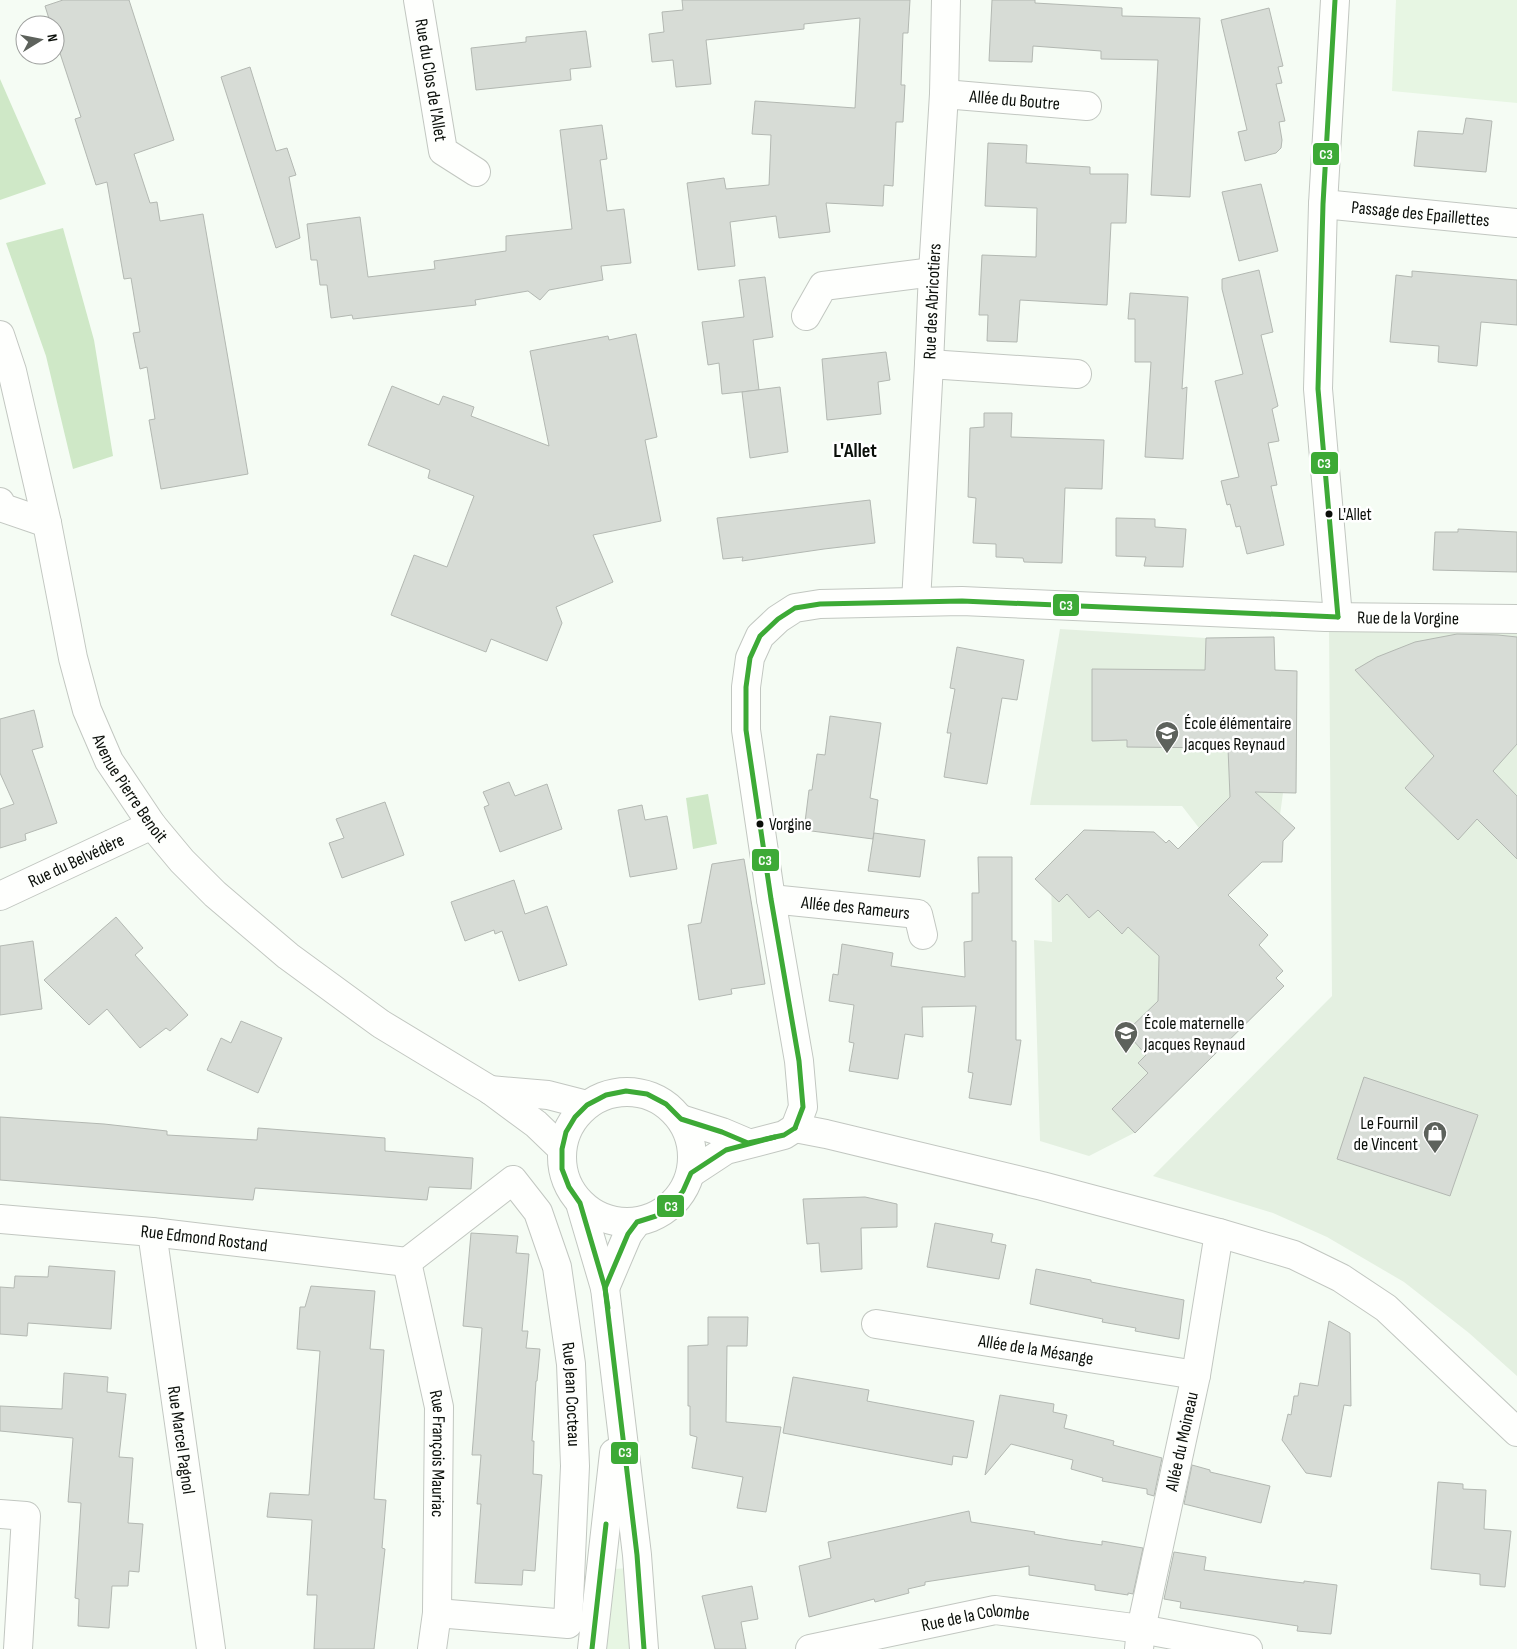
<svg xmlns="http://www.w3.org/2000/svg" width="1517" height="1649" font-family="'Sofia Sans Condensed',sans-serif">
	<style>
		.built { fill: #e4f0e1 }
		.green { fill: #e7f6e3 }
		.water { fill: #cfe8c7 }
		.building { fill: #d7dcd6; stroke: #b3b8b2 }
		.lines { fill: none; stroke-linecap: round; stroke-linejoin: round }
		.minor-casing { stroke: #c2c7c1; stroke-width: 30 }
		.minor { stroke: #fefffd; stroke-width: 28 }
		.bus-1-casing { stroke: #fff; stroke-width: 9 }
		.bus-1 { stroke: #3daa36; stroke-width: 5 }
		.bus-dot { fill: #0b0f0a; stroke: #fff; stroke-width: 2 }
		.labels { text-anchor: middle; stroke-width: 5; stroke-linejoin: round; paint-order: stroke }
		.bus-label { font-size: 17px; fill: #0b0f0a; stroke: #fff; text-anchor: start }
		.street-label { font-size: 18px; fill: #0b0f0a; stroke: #fff }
		.poi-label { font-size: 18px; fill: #0b0f0a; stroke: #fff; text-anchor: start }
		.quarter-label { font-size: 20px; font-weight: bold; fill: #0b0f0a; stroke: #fff }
		.line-badge { stroke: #fff; stroke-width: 2 }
		.badge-label { font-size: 14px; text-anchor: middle; font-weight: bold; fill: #fff }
	</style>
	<rect width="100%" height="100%" fill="#f5fcf4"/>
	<g class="built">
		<path d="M1060 629 1206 638 1274 637 1275 670 1297 671 1296 793H1283L1280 815 1295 828 1283 841 1282 862H1262L1247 876 1199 828 1182 806 1030 805Z"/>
		<path d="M1329 629H1517V1376L1469 1333 1404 1282 1327 1237 1273 1213 1153 1176 1332 996Z"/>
		<path d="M1084 830H1115L1121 837 1128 830 1130 832H1154L1166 843 1169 840 1219 887 1268 935 1259 945 1283 971 1276 978 1284 986 1136 1132 1089 1156 1040 1141 1034 940 1052 942 1051 862Z"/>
	</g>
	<g class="green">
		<path d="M1396 0H1517V103L1392 91Z"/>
		<path d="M629 1568 632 1649H606L614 1569Z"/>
	</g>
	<g class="water">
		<path d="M0 79 46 184 0 200Z"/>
		<path d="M63 228 94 340 113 456 73 469 46 356 6 243Z"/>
		<path d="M708 794 717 844 693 849 686 798Z"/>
	</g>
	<g class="building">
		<path d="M63 0H129L174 140 134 154 150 203 157 202 160 221 203 214 248 474 161 489 149 420 155 419 147 367 140 369 133 333 140 332 131 278 124 279 107 182 96 185 75 119 81 117 55 38V25H51L45 6Z"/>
		<path d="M682 0H910L908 33H903L901 85H905L903 122H896L893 186 884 185 883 206 826 203 830 232 779 238 776 216 730 222 735 266 698 270 687 183 724 178 726 189 769 185 771 135 752 134 755 101 855 108 860 18 804 24V29L706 40 711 84 676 87 673 60 652 62 649 34 664 32 662 12 683 10Z"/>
		<path d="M992 0H1035V3L1122 8V16L1200 18 1190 197 1151 195 1158 60 1101 59V51L1033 46 1032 62 989 61Z"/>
		<path d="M1269 8 1283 66 1278 67 1282 83 1276 84 1285 121 1279 122 1282 140 1281 148 1276 153 1245 161 1238 132 1247 130 1221 20Z"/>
		<path d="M586 31 591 67 570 69 571 80 476 90 471 48 526 42V37Z"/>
		<path d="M250 67 276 151 287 148 296 175 289 177 300 238 276 248 221 77Z"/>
		<path d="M1466 118 1492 121 1486 172 1414 166 1418 131 1463 134Z"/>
		<path d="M602 125 607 159 600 160 607 211 624 209 631 263 601 266 603 280 549 290 540 300 528 291 475 300 476 305 353 319 352 315 331 318 327 285H320L317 260H311L307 224 360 217 368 277 435 269 434 261 506 251V236L572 229 560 130Z"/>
		<path d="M988 143 1027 145 1026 163 1090 167V174H1128L1126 223H1111L1107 305 1020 300 1017 342 987 341 988 315H979L982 255 1036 257 1037 208 985 206Z"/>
		<path d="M1261 184 1278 251 1239 261 1222 192Z"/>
		<path d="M1259 270 1273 332 1261 335 1278 406 1272 409 1279 441 1268 443 1277 485 1271 486 1284 545 1247 554 1240 526 1236 527 1230 504 1227 505 1221 481 1239 477 1215 381 1243 374 1222 289V279Z"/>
		<path d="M1412 271 1517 280V325L1481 322 1477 366 1438 362 1439 346 1390 342 1396 275 1412 277Z"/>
		<path d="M765 277 773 337 753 340 759 390 722 394 719 363 708 365 702 322 744 317 739 280Z"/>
		<path d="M1130 293 1188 297 1182 389 1187 387 1183 459 1145 457 1151 362H1135V319H1128Z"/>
		<path d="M636 334 657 437 645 440 661 521 593 535 613 582 556 607 562 623 547 661 491 639 486 652 391 615 414 555 447 567 474 496 428 478 430 470 368 445 392 386 439 405 443 396 474 407 471 416 549 446 530 351 608 336 609 340Z"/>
		<path d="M886 352 890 380 878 382 881 414 827 420 822 359Z"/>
		<path d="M780 387 788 452 750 458 742 392Z"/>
		<path d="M984 413H1012L1011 437 1104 440 1102 489 1065 488 1062 563 1024 562 1023 558 996 557V544L973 543 976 498 968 497 970 428 984 427Z"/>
		<path d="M870 500 875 543 824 549 742 561 743 557 723 559 717 518Z"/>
		<path d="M1116 518 1155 519V527L1186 529 1183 567 1144 566 1146 557 1116 556Z"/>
		<path d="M1458 529 1517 532V572L1433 570 1435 532H1458Z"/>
		<path d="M1457 634 1498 635 1517 637V744L1493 771 1517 796V859L1477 819 1458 840 1405 788 1434 756 1355 670 1377 657 1415 642Z"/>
		<path d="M1274 637 1275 670 1297 671 1296 793 1255 792 1295 828 1283 841 1282 862H1262L1228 895 1268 935 1259 945 1283 971 1276 978 1284 986 1135 1133 1112 1109 1148 1073 1138 1063 1146 1055 1126 1032 1158 1001 1159 956 1128 927 1122 934 1098 910 1089 918 1067 894 1059 902 1035 879 1084 830 1154 832 1166 843 1169 840 1178 849 1230 797 1228 748 1127 747V740L1092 741V669L1205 670 1206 638Z"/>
		<path d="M957 647 1024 660 1017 700 1002 698 987 784 944 777 951 733H947L955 689 950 688Z"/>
		<path d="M34 710 43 747 32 750 57 823 25 834 26 840 0 848V809L14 804 0 773V719Z"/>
		<path d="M830 716 881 723 870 798 878 800 873 839 804 830 809 790H812L817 754 825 755Z"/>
		<path d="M509 782 515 796 547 784 562 829 500 852 484 807 489 805 483 792Z"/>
		<path d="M385 802 404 855 342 878 329 843 344 838 336 819Z"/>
		<path d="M642 805 645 820 667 816 677 869 630 877 618 810Z"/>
		<path d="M874 833 925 840 920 877 868 871Z"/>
		<path d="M978 857H1012V941H1016V1040H1021L1011 1105 969 1098 973 1073 968 1072 976 1006 922 1007 923 1037 905 1034 898 1079 849 1071 854 1043 849 1042 854 1005 829 1001 833 974 838 975 842 944 893 953 891 966 965 977 964 942 972 941V893H979Z"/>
		<path d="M744 859 765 984 731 989 732 994 699 1000 688 925 701 923 712 864Z"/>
		<path d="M514 880 525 914 547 906 567 965 519 981 502 931 495 934 494 930 465 941 451 902Z"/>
		<path d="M116 917 143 948 135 955 188 1015 170 1031 166 1028 140 1048 107 1009 89 1025 44 980Z"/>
		<path d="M33 941 42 1009 0 1015V946Z"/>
		<path d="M241 1021 282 1038 258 1093 207 1070 221 1038 231 1043Z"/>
		<path d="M1364 1077 1478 1115 1450 1196 1337 1159Z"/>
		<path d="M0 1117 104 1124 167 1131V1135L257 1140 258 1128 385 1138V1151L473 1158 471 1189 429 1187 427 1200 255 1188 253 1200 0 1180Z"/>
		<path d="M865 1197 897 1204V1227L861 1228 862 1269 821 1272 819 1243 807 1244 803 1199Z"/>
		<path d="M935 1223 993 1234 991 1242 1006 1245 999 1279 927 1267Z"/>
		<path d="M471 1233 518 1236 516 1253 529 1254 522 1331H528L526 1348 540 1349 537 1381H536L532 1441H534L533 1474 542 1475 535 1571 523 1570 522 1585 475 1583 481 1504H477L481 1455H472L482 1328 463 1326Z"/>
		<path d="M49 1266 115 1271 111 1329 28 1323 27 1336 0 1334V1287L14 1288 15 1276 48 1277Z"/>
		<path d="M1036 1269 1091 1280V1282L1184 1300 1179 1339 1135 1331 1136 1328 1102 1322 1103 1319 1030 1304Z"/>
		<path d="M311 1286 375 1291 370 1349 384 1350 374 1499 386 1500 382 1548 385 1549 374 1649H314L317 1595H307L312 1520 267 1517 270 1493 309 1495 320 1351 297 1349 300 1307H305Z"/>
		<path d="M708 1317H748L747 1346H727L726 1422 781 1427 766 1512 737 1508 743 1477 692 1468 697 1437 690 1435V1406H688V1346L708 1345Z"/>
		<path d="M1329 1321 1350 1333 1351 1406 1344 1405 1331 1477 1306 1473 1282 1440 1288 1414 1291 1415 1294 1396H1298L1300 1383 1318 1386Z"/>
		<path d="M64 1373 108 1377 107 1392 126 1394 119 1457 133 1458 128 1523 143 1524 139 1572 129 1571 128 1586H112L109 1628 78 1626 79 1599 75 1598 81 1503 68 1502 73 1438 0 1431V1406L62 1409Z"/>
		<path d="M793 1377 869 1390 867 1401 974 1421 967 1458 953 1456 952 1465 783 1433Z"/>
		<path d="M1000 1395 1054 1404 1053 1412 1067 1415 1064 1428 1114 1441 1113 1445 1162 1458 1154 1496 1147 1494V1489L1102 1481 1103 1478 1071 1469 1073 1460 1011 1444 985 1475Z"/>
		<path d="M1192 1465 1210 1470V1472L1270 1486 1261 1523 1184 1504Z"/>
		<path d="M1438 1482 1463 1484V1489L1486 1490 1484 1529 1511 1531 1505 1587 1480 1585V1574L1431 1569Z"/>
		<path d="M969 1511 971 1522 1035 1532 1034 1534 1068 1540 1102 1545V1541L1143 1548 1133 1594 1128 1593V1595L1095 1590V1585L1029 1575V1566L925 1582V1585L908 1589 909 1593 875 1602 874 1599 809 1617 799 1566 831 1558 828 1542Z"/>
		<path d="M1174 1552 1206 1557 1204 1570 1270 1579 1304 1583V1581L1337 1585 1331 1634 1297 1631 1298 1626 1180 1608 1181 1602 1164 1599Z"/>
		<path d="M752 1586 758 1619 741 1622 746 1649H715L702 1596Z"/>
	</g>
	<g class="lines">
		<g class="minor-casing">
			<g id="minor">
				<path id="s1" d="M418 0 443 151 476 172"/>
				<path d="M1335 0 1323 204 1318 389 1338 617"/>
				<path id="s2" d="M944 94 1087 106"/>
				<path id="s3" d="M1323 204 1517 223"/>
				<path d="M806 316 823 286 933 272"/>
				<path id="s4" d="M0 335 12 371 47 523 73 658 87 710 109 761 152 825 182 861 215 894 288 956 381 1024 490 1090 536 1124 562 1149"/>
				<path d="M929 364 1077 374"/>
				<path d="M0 502 3 508 47 523"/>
				<path id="s5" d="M916 602 929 364 933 272 944 94 946 0"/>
				<path id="s6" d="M0 896 152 825"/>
				<path id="s7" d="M771 899 918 914 923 935"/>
				<path d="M490 1090 548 1095 587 1105"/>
				<circle cx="627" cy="1157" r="65"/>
				<path d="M681 1119 722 1132 748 1143"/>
				<path id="s8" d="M795 1128 803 1107 799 1061 771 899 746 730V687L750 658 760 636 778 619 795 608 820 604 962 601 1325 617 1517 619"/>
				<path d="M795 1128 826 1134 1042 1186 1219 1233 1294 1255 1341 1278 1386 1308 1517 1432"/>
				<path d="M691 1173 726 1150 784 1135 795 1128"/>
				<path d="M580 1203 605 1288 637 1555 644 1649"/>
				<path id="s9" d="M0 1219 152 1232 407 1262"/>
				<path id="s10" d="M152 1232 211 1649"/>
				<path id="s11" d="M407 1262 513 1180 538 1212 557 1267 571 1364 575 1466 568 1624 437 1613"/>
				<path id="s12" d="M407 1262 439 1407 437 1613 432 1649"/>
				<path d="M605 1288 628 1234 637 1222"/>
				<path id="s13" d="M876 1324 1196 1375"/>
				<path d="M0 1514 26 1516 18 1649"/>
				<path d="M592 1649 614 1453"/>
				<path id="s14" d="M810 1649 995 1610 1141 1629 1248 1649"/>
				<path id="s15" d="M1139 1649 1141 1629 1196 1375 1219 1233"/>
			</g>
		</g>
		<use href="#minor" class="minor"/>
		<g class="bus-1-casing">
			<g id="bus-1">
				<path d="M1335 0 1323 204 1318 389 1338 617"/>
				<path d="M795 1128 803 1107 799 1061 771 899 746 730V687L750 658 760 636 778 619 795 608 820 604 962 601 1338 617"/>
				<path d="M608 1308 605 1288 628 1234 637 1222 656 1216 671 1206 683 1191 691 1173 726 1150 775 1137"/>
				<path d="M592 1649 606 1524"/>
				<path d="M644 1649 637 1555 605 1288 580 1203 569 1187 562 1169V1149L566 1132 575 1117 587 1105 606 1095 626 1091 647 1094 666 1104 681 1119 722 1132 748 1143 784 1135 795 1128"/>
			</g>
		</g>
		<use href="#bus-1" class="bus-1"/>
	</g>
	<defs>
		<g id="school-pin" transform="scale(1.25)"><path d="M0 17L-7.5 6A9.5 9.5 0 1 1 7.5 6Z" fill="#5d625c" stroke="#fff"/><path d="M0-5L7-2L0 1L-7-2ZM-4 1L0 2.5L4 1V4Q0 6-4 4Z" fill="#fff"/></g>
		<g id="shop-pin" transform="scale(1.25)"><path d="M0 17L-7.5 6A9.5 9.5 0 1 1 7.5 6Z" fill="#5d625c" stroke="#fff"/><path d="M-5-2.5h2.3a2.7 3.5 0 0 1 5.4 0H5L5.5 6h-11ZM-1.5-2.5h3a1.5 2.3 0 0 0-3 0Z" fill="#fff"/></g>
	</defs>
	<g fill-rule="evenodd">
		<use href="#school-pin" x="1167" y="733"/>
		<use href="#school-pin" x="1126" y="1033"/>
		<use href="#shop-pin" x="1435" y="1133"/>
	</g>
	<g class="bus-dot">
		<circle cx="1329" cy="514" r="4.5"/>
		<circle cx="760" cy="824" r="4.5"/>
	</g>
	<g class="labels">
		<g class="bus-label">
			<text x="1338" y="520">L'Allet</text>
			<text x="769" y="830">Vorgine</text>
		</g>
		<g class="street-label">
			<text dy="6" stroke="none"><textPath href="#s1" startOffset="81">Rue du Clos de l'Allet</textPath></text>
			<text dy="6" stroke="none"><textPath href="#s2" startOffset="71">Allée du Boutre</textPath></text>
			<text dy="6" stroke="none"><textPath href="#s3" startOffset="98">Passage des Epaillettes</textPath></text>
			<text dy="6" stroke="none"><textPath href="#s5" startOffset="301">Rue des Abricotiers</textPath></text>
			<text dy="6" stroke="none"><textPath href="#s8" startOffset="1159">Rue de la Vorgine</textPath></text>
			<text dy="6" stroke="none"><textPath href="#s4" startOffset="475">Avenue Pierre Benoit</textPath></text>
			<text dy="6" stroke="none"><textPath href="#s6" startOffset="84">Rue du Belvédère</textPath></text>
			<text dy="6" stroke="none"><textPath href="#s7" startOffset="85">Allée des Rameurs</textPath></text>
			<text dy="6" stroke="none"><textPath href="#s9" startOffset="205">Rue Edmond Rostand</textPath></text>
			<text dy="6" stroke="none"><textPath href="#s13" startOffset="162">Allée de la Mésange</textPath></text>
			<text dy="6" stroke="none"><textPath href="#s11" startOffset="361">Rue Jean Cocteau</textPath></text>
			<text dy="6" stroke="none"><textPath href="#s10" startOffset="210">Rue Marcel Pagnol</textPath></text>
			<text dy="6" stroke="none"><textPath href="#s15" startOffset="212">Allée du Moineau</textPath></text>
			<text dy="6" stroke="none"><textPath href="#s12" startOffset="195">Rue François Mauriac</textPath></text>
			<text dy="6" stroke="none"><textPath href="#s14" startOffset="169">Rue de la Colombe</textPath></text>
		</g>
		<g class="poi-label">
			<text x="1184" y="729">École élémentaire<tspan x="1184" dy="21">Jacques Reynaud</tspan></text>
			<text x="1144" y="1029">École maternelle<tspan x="1144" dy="21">Jacques Reynaud</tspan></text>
			<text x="1418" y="1129" text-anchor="end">Le Fournil<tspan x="1418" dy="21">de Vincent</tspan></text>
		</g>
		<g class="quarter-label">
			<text x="855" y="457">L'Allet</text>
		</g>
	</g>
	<g class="line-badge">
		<rect x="1312" y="142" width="28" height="24" rx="5" fill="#3daa36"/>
		<rect x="1310" y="451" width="29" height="24" rx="5" fill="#3daa36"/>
		<rect x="1052" y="593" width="28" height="24" rx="5" fill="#3daa36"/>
		<rect x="751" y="848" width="29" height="24" rx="5" fill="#3daa36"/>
		<rect x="656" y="1194" width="29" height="24" rx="5" fill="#3daa36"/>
		<rect x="610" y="1441" width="29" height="24" rx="5" fill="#3daa36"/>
	</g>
	<g class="badge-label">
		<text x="1326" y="159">C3</text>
		<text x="1324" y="468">C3</text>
		<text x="1066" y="610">C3</text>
		<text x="765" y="865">C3</text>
		<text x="671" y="1211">C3</text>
		<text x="625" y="1457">C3</text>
	</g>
	<g transform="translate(40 40) rotate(80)"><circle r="24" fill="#ffffff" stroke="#9d9f9d"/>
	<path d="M0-4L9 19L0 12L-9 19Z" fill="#5d625c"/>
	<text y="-8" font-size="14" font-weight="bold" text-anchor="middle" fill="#0b0f0a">N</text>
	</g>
</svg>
